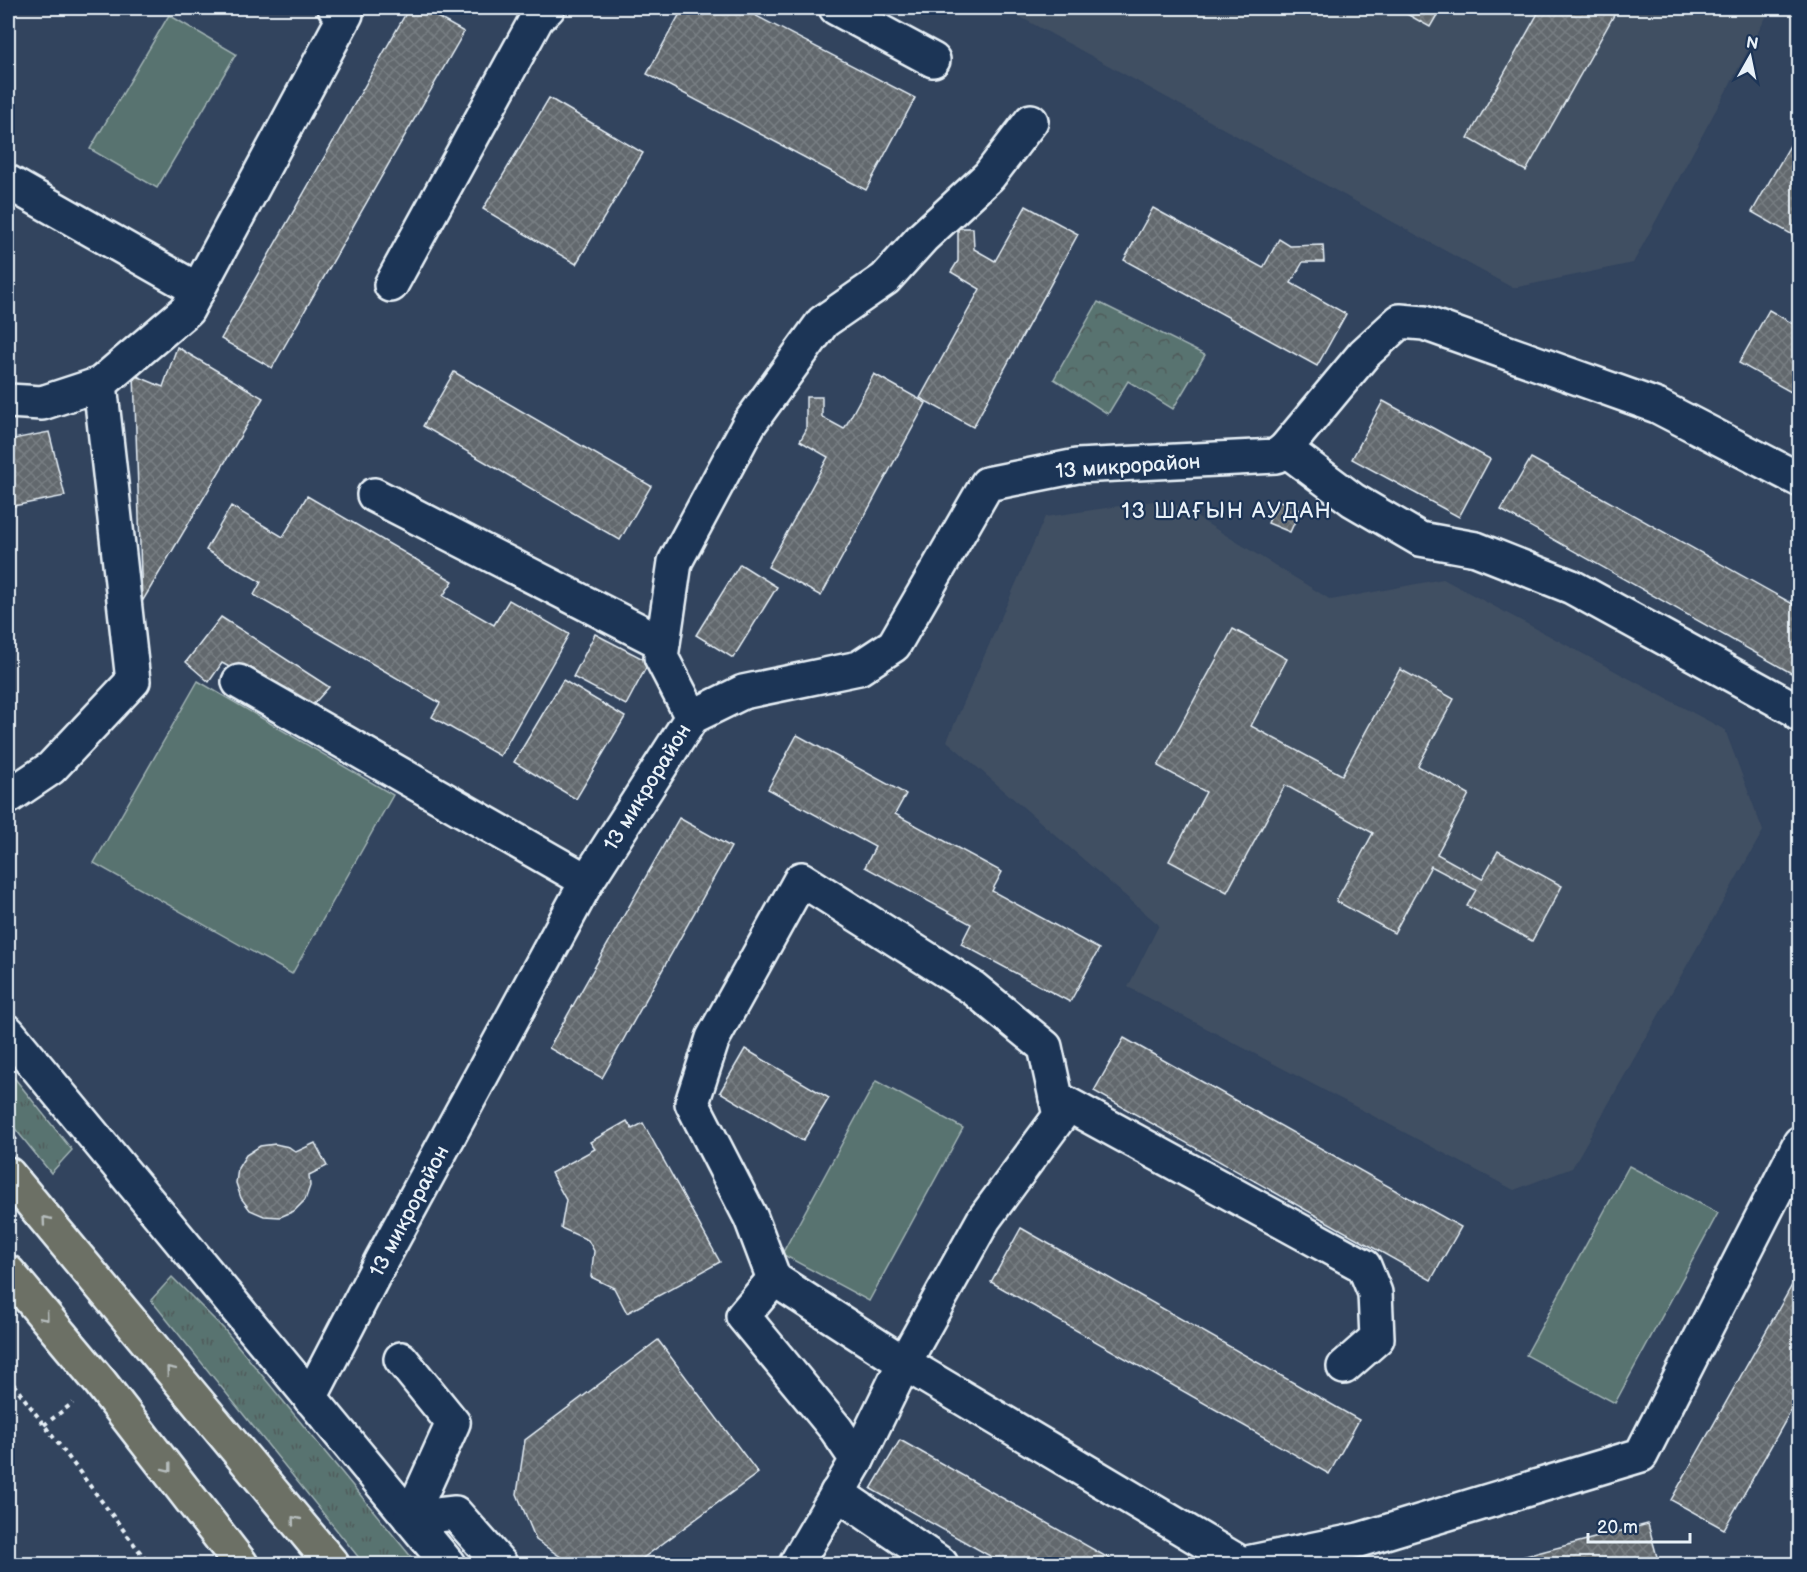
<svg xmlns="http://www.w3.org/2000/svg" width="1807" height="1572" font-family="'Balsamiq Sans',sans-serif">
	<style>
		.built { fill: #404f62 }
		.grass { fill: url(#grass-tufts); stroke: #a0b2b4; stroke-width: 1.5 }
		.park { fill: url(#park-crowns); stroke: #a0b2b4; stroke-width: 1.5 }
		.pitch { fill: #59736f; stroke: #a0b2b4; stroke-width: 1.5 }
		.building { fill: url(#building-cross-hatch); stroke: #e8f1f8; stroke-width: 1.5 }
		.lines { fill: none; stroke-linecap: round; stroke-linejoin: round }
		.minor-casing { stroke: #e8f1f8; stroke-width: 38 }
		.major-casing { stroke: #e8f1f8; stroke-width: 38 }
		.path { stroke: #e8f1f8; stroke-width: 4; stroke-dasharray: 4.5 4.5; stroke-linecap: butt }
		.minor { stroke: #1d3557; stroke-width: 33 }
		.major { stroke: #6c7065; stroke-width: 33 }
		.oneway { stroke: #b6bdbd }
		.labels { text-anchor: middle; stroke-width: 4.5; stroke-linejoin: round; paint-order: stroke }
		.street-label { font-size: 21px; fill: #e8f1f8; stroke: #1d3557 }
		.neighbourhood-label { font-size: 22px; letter-spacing: 1.5px; fill: #e8f1f8; stroke: #1d3557 }
	</style>
	<defs>
		<pattern id="grass-tufts" width="24" height="20" patternUnits="userSpaceOnUse" patternTransform="scale(1.5)"><rect width="24" height="20" fill="#59736f"/><path d="M3 7l-1-3M5 7V3M7 7l1-3M15 17l-1-3M17 17v-4M19 17l1-3" fill="none" stroke="#4f5b5b"/></pattern>
		<pattern id="park-crowns" width="20" height="18" patternUnits="userSpaceOnUse" patternTransform="scale(1.5)"><rect width="20" height="18" fill="#59736f"/><path d="M2 6a3 3 0 1 1 6 0M12 15a3 3 0 1 1 6 0" fill="none" stroke="#4f5b5b"/></pattern>
		<pattern id="building-cross-hatch" width="8" height="8" patternUnits="userSpaceOnUse" patternTransform="scale(1.5)"><rect width="8" height="8" fill="#62686d"/><path d="M0 0l8 8M0 8l8-8" fill="none" stroke="#787e83"/></pattern>
	</defs>
	<rect width="100%" height="100%" fill="#32445e"/>
	<filter id="ink" filterUnits="userSpaceOnUse"><feTurbulence type="fractalNoise" baseFrequency=".0167" numOctaves="2"/><feDisplacementMap in="SourceGraphic" scale="12" xChannelSelector="R" yChannelSelector="G"/><feConvolveMatrix kernelMatrix="1 2 1 2 8 2 1 2 1" color-interpolation-filters="sRGB"/></filter>
	<g filter="url(#ink)">
		<g class="built">
			<path d="M1004 8H1771L1633 263 1513 288Z"/>
			<path d="M1167 499 1331 600 1443 579 1725 730 1763 831 1572 1168 1514 1190 1128 987 1159 925 947 741 1045 517Z"/>
		</g>
		<g class="grass">
			<path d="M8 1070 72 1150 51 1173 8 1120Z"/>
			<path d="M172 1277 224 1329 417 1564H364L151 1300Z"/>
		</g>
		<path class="park" d="M1098 302 1205 355 1173 409 1128 381 1108 414 1054 379Z"/>
		<g class="pitch">
			<path d="M169 15 236 54 157 188 90 149Z"/>
			<path d="M198 681 393 795 292 974 94 863Z"/>
			<path d="M876 1081 963 1128 869 1301 782 1254Z"/>
			<path d="M1629 1166 1718 1213 1615 1403 1526 1355Z"/>
		</g>
		<g class="building">
			<path d="M409 8H421L464 32 272 368 221 339Z"/>
			<path d="M683 8H741L915 98 866 190 647 74Z"/>
			<path d="M1396 8H1441L1430 27Z"/>
			<path d="M1541 8H1618L1526 171 1468 138Z"/>
			<path d="M549 98 643 153 576 264 483 209Z"/>
			<path d="M1800 128V239L1752 212Z"/>
			<path d="M1026 206 1078 234 973 427 920 398 980 289 951 272 958 261V228H973L974 249 995 261Z"/>
			<path d="M1153 208 1263 268 1279 239 1290 246 1323 245 1324 262H1303L1291 283 1346 314 1317 366 1124 260Z"/>
			<path d="M1769 310 1800 328V397L1739 363Z"/>
			<path d="M177 347 263 398 142 602 134 375 163 387Z"/>
			<path d="M454 372 651 486 620 540 423 426Z"/>
			<path d="M874 374 926 403 821 596 768 567 828 457 800 441 806 430V397H822V417L844 429Z"/>
			<path d="M1383 401 1490 459 1459 517 1352 459Z"/>
			<path d="M49 432 65 496 8 507V440Z"/>
			<path d="M1531 458 1800 608V678L1501 510Z"/>
			<path d="M307 496 453 581 443 596 494 625 509 600 569 634 500 756 432 717 440 703 254 595 261 582 206 550 231 506 283 537Z"/>
			<path d="M1278 500 1300 510 1290 532 1268 523Z"/>
			<path d="M740 564 777 587 733 658 696 635Z"/>
			<path d="M221 617 329 687 308 710 222 663 209 682 186 662Z"/>
			<path d="M1233 629 1287 659 1251 726 1342 775 1400 669 1454 699 1418 766 1469 794 1437 854 1482 879 1498 851 1562 886 1532 941 1467 906 1476 890 1431 866 1394 933 1336 901 1373 833 1285 785 1227 892 1169 861 1206 792 1158 766Z"/>
			<path d="M595 634 649 662 626 705 573 677Z"/>
			<path d="M563 680 625 717 576 799 514 762Z"/>
			<path d="M797 735 906 794 895 814 1002 872 992 891 1099 949 1070 1002 961 944 971 924 865 867 875 847 768 789Z"/>
			<path d="M679 818 731 847 602 1078 549 1048Z"/>
			<path d="M1124 1038 1461 1227 1431 1280 1094 1091Z"/>
			<path d="M745 1049 829 1098 803 1141 720 1092Z"/>
			<path d="M627 1121 632 1129 643 1123 720 1262 627 1313 614 1288 591 1277 594 1251 588 1240 561 1228 566 1200 551 1173 595 1149 590 1142Z"/>
			<path d="M315 1143 327 1166 309 1175 310 1186 305 1200 294 1211 280 1217 264 1216 250 1210 241 1198 236 1183 238 1168 246 1155 260 1146 275 1144 289 1147 296 1152Z"/>
			<path d="M1021 1228 1359 1420 1329 1474 991 1282Z"/>
			<path d="M1800 1271V1395L1724 1529 1671 1500Z"/>
			<path d="M658 1340 758 1473 635 1564H571L536 1540 517 1494 525 1440Z"/>
			<path d="M900 1440 1119 1564H1004L871 1489Z"/>
			<path d="M1648 1524 1659 1564H1495Z"/>
		</g>
		<g class="lines">
			<g class="minor-casing">
				<g id="minor">
					<path d="M836 8 933 60"/>
					<path d="M8 182 198 290"/>
					<path d="M391 285 537 18 548 8"/>
					<path d="M8 401 42 403 100 384 187 310 346 14 335 8"/>
					<path d="M1285 449 1353 500 1420 539 1476 549 1572 587 1798 711 1800 715"/>
					<path d="M374 495 663 643"/>
					<path d="M239 682 587 881"/>
					<path d="M692 717 661 657 675 562 749 424 823 322 885 279 923 237 989 176 1031 121"/>
					<path d="M8 797 51 768 133 681 100 384"/>
					<path d="M8 1032 448 1564"/>
					<path d="M1056 1098 1364 1266 1375 1293 1377 1338 1344 1367"/>
					<path d="M774 1279 751 1218 692 1103 713 1038 801 879 973 988 1045 1047 1060 1116 984 1219 904 1363 857 1460"/>
					<path d="M401 1359 453 1423 410 1518"/>
					<path d="M310 1398 381 1261 587 881 692 717 743 692 859 668 894 645 987 484 1077 466 1276 456 1285 449 1364 354 1400 321 1424 323 1657 406 1800 480"/>
					<path d="M837 1493 941 1564"/>
					<path d="M410 1518 455 1513 500 1564"/>
					<path d="M796 1564 857 1460 836 1429 743 1316 774 1279 904 1363 1242 1564 1359 1540 1641 1455 1800 1143"/>
				</g>
			</g>
			<g class="major-casing">
				<g id="major">
					<path d="M8 1174 332 1564"/>
					<path d="M8 1272 100 1382 241 1564"/>
				</g>
			</g>
			<g class="path">
				<path d="M8 1130 17 1141"/>
				<path d="M8 1377 149 1564"/>
				<path d="M44 1425 73 1403"/>
			</g>
			<use href="#minor" class="minor"/>
			<use href="#major" class="major"/>
		</g>
		<defs><path id="oneway-chevron" d="M-2-3.5L2.5 0L-2 3.5" fill="none" stroke-width="1.6" stroke-linecap="round" stroke-linejoin="round" transform="scale(1.5)"/></defs>
		<g class="oneway">
			<use href="#oneway-chevron" transform="translate(46 1220) rotate(-130)"/>
			<use href="#oneway-chevron" transform="translate(45 1317) rotate(50)"/>
			<use href="#oneway-chevron" transform="translate(170 1370) rotate(-130)"/>
			<use href="#oneway-chevron" transform="translate(168 1468) rotate(52)"/>
			<use href="#oneway-chevron" transform="translate(295 1520) rotate(-130)"/>
		</g>
	</g>
	<g class="labels">
		<g class="street-label">
			<text transform="translate(1128 466) rotate(-4)" y="7">13 микрорайон</text>
			<text transform="translate(647 787) rotate(-58)" y="7">13 микрорайон</text>
			<text transform="translate(409 1211) rotate(-62)" y="7">13 микрорайон</text>
		</g>
		<g class="neighbourhood-label">
			<text x="1227" y="518">13 ШАҒЫН АУДАН</text>
		</g>
	</g>
	<rect width="1807" height="1572" fill="none" stroke="#1d3557" stroke-width="30"/>
	<rect x="15" y="15" width="1777" height="1542" fill="none" stroke="#e8f1f8" stroke-width="2" filter="url(#ink)"/>
	<g transform="translate(1750 57) rotate(9)" stroke="#1d3557" stroke-width="4.5" paint-order="stroke">
	<path d="M0-4.5L10 22L0 15L-10 22Z" fill="#e8f1f8"/>
	<text y="-9" font-size="16" font-weight="bold" text-anchor="middle" fill="#e8f1f8">N</text>
	</g>
	<path d="M1588 1533v9h102v-9" fill="none" stroke="#e8f1f8" stroke-width="3"/>
	<text x="1597" y="1533" font-size="18" fill="#e8f1f8" stroke="#1d3557" stroke-width="4.5" paint-order="stroke">20 m</text>
</svg>
